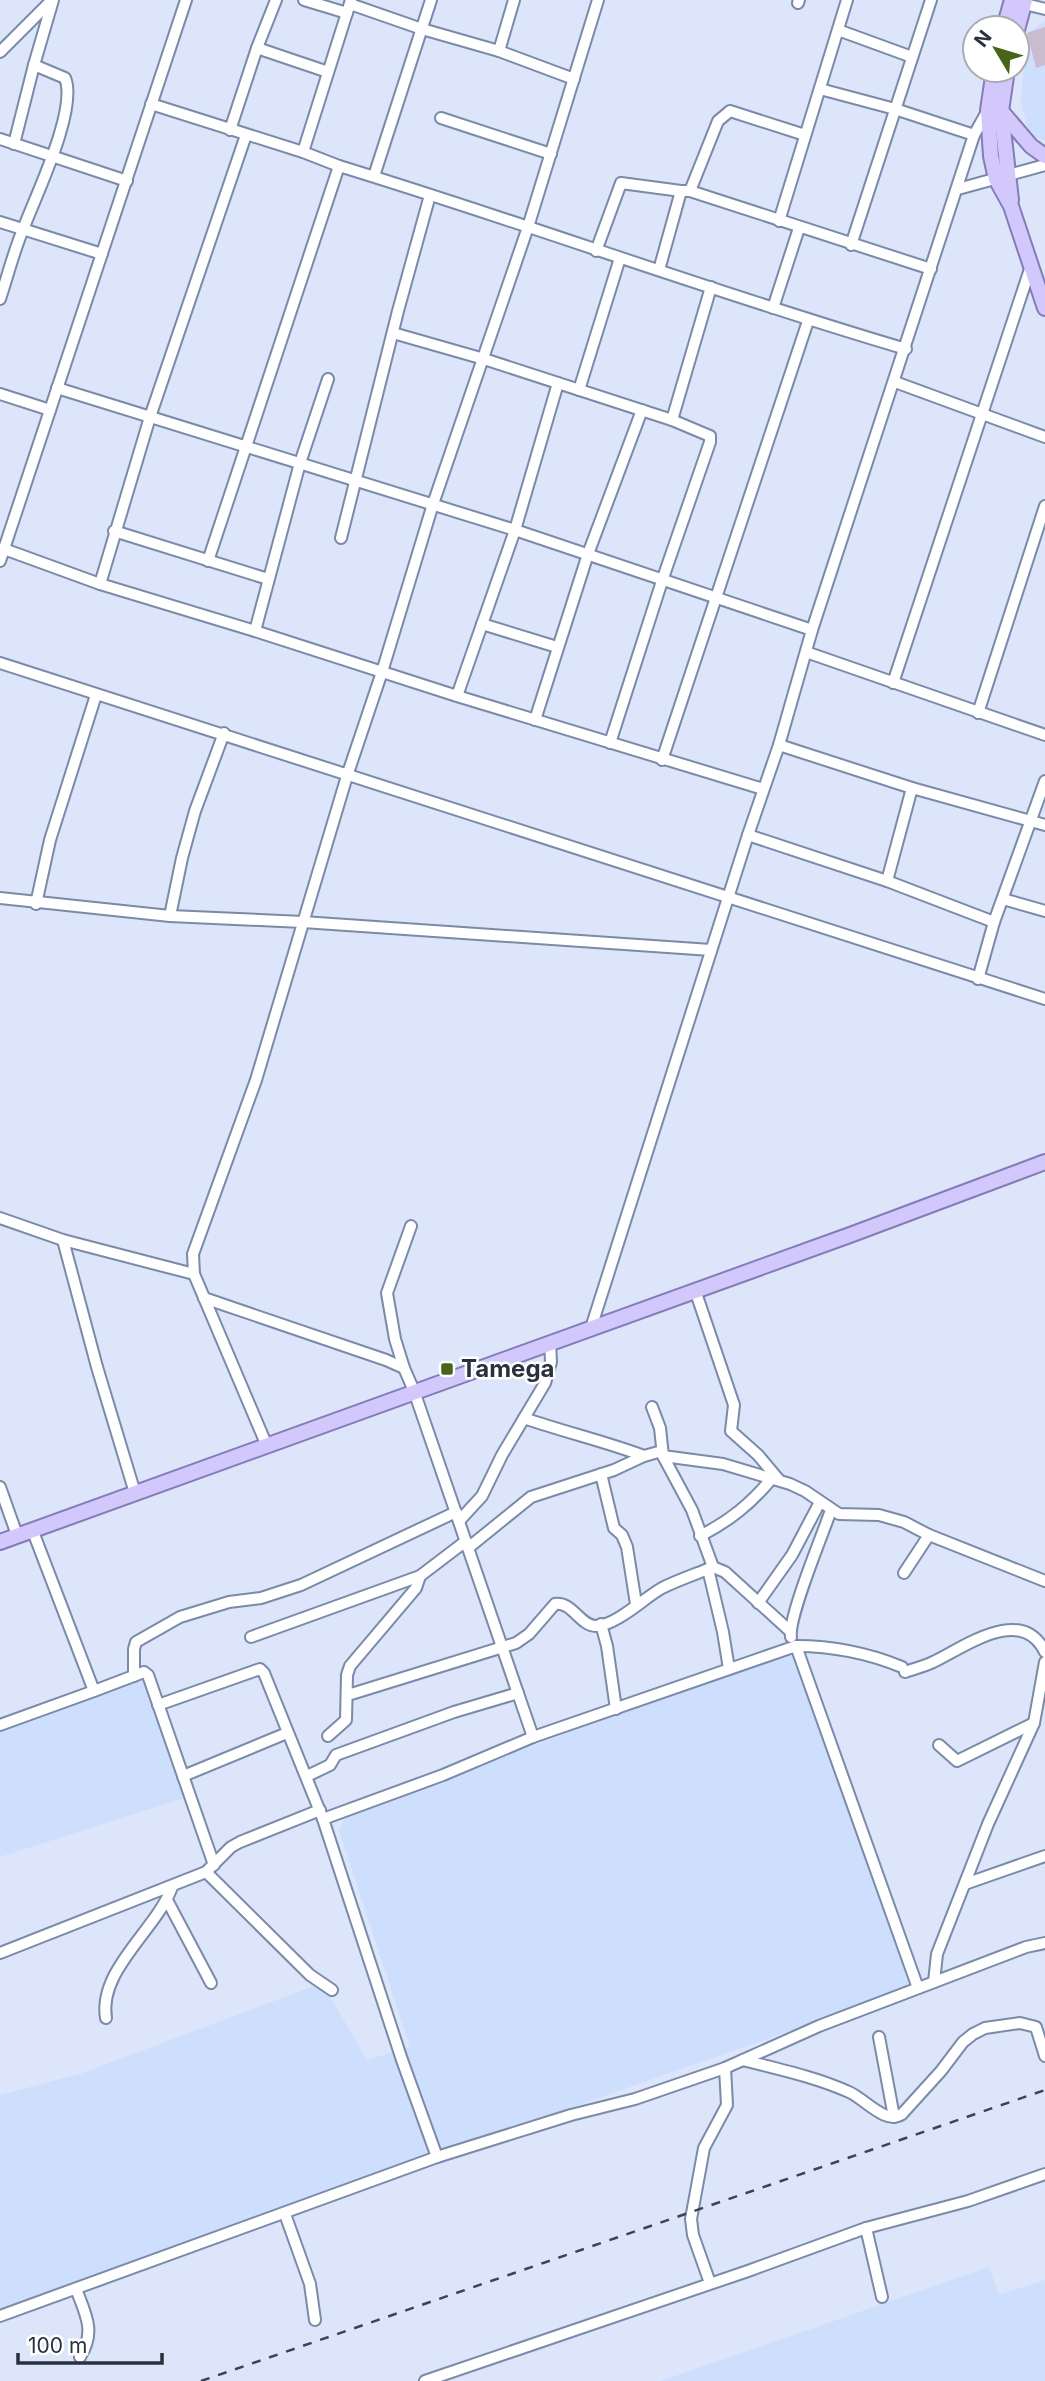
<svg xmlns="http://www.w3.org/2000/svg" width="1045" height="2381" font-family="Inter,sans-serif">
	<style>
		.built { fill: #cedefd }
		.green { fill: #cbbbcf }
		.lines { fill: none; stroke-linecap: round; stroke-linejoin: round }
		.minor-casing { stroke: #7b8aa8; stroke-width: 14 }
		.major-casing { stroke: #847bb7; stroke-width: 18 }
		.minor { stroke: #fff; stroke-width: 10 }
		.major { stroke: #d2c8fb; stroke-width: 14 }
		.rail { stroke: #3d4350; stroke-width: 2.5; stroke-dasharray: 9 9; stroke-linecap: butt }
		.poi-dot { fill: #47651a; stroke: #fff; stroke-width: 2.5 }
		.labels { text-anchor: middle; stroke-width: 5; stroke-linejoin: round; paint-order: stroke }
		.poi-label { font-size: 24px; font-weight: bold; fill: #2a303c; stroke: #fff; text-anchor: start }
	</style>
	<rect width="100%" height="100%" fill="#dce5f9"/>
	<g class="built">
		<path d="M1045 21V141L1029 134 1021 101 1027 33Z"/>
		<path d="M799 1647 918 1986 0 2308V2095L80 2074 322 1983 367 2060 410 2047 339 1830 345 1816Z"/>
		<path d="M150 1672 196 1794 0 1857V1729Z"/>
		<path d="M989 2267 999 2295 1045 2280V2381H661Z"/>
	</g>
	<path class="green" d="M1045 27V65L1036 68 1027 33Z"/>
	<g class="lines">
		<g class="minor-casing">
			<g id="minor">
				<path d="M304 0 347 13"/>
				<path d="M1017 2 1045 9"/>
				<path d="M798 3 799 0"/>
				<path d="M350 4 422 29 499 51 574 79"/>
				<path d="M838 30 912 57"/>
				<path d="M257 48 328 72"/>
				<path d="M499 51 514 0"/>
				<path d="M0 52 52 0"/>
				<path d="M820 89 895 109 974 135"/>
				<path d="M151 104 303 152 339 166C529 224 715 293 906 349"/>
				<path d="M441 118 551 154"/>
				<path d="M230 130 257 48 276 0"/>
				<path d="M0 139 127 181"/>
				<path d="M14 144 34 65"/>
				<path d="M303 152 351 0"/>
				<path d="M374 176 431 0"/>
				<path d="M958 189 1045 165"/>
				<path d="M690 191 931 269"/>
				<path d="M779 221 847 0"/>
				<path d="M0 222 102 254"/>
				<path d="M851 245 931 0"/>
				<path d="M596 251 621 183 681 191"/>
				<path d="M659 270 681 191H690L718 121 730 111 805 135"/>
				<path d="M0 299C8 275 14 250 24 227 36 195 78 109 65 78L34 65 53 0"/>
				<path d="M773 308 799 228"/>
				<path d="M393 333 484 359 672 420 710 436V442L663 578 610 743"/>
				<path d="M895 382 1045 437"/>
				<path d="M57 388 515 530 812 630"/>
				<path d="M579 390 620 258"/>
				<path d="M0 394 50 410"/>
				<path d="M672 420 711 287"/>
				<path d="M114 531 268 579"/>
				<path d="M341 538 398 311 430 195"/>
				<path d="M4 549 100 584 255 631 457 696 763 789"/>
				<path d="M0 561 186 0"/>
				<path d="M208 561 339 166"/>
				<path d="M100 584 150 417 246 135"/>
				<path d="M482 624 557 647"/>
				<path d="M255 631 300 463 328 379"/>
				<path d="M806 652 1045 735"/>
				<path d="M0 663 1045 999"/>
				<path d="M893 683 1031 266"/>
				<path d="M457 696 515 530 558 383"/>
				<path d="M978 713 1045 506"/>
				<path d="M535 720 588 554 642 410"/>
				<path d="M779 745 912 788 1045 825"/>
				<path d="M662 760 808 321"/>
				<path d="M748 835 887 881 994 922"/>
				<path d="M887 881 912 788"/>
				<path d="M0 898 170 916 303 922 711 950"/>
				<path d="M1003 899 1045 911"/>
				<path d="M36 904 50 840 96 695"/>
				<path d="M170 916 182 858 195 811 224 733"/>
				<path d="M978 979 994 922 1045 781"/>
				<path d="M0 1218 63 1240 194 1274"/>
				<path d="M63 1240 97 1367 135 1493"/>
				<path d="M695 1290 734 1405 731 1431 758 1455 779 1480"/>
				<path d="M204 1298 386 1360 404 1368 414 1391 533 1737"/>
				<path d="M591 1328 748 835 779 745 812 630 974 135 988 110"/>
				<path d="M404 1368 395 1339 387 1293 411 1226"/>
				<path d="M652 1407 660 1428 663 1456 692 1510 713 1567"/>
				<path d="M524 1418C564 1432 604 1441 644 1456"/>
				<path d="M267 1446 194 1274 193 1254 256 1080 347 776 382 672 433 504 528 227 598 0"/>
				<path d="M663 1456 723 1464 790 1484 805 1491 839 1514 879 1515 904 1522 929 1535 1045 1581"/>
				<path d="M601 1474 614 1528 622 1535 627 1547 636 1604"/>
				<path d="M0 1487 17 1535"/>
				<path d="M459 1521 482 1496 502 1455 545 1383 551 1362 550 1342"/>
				<path d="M700 1536C729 1521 751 1504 772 1478"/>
				<path d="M468 1548 531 1497 614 1470 644 1456 662 1451"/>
				<path d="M708 1569 723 1632 729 1669"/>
				<path d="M904 1573 929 1535"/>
				<path d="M758 1603 792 1555 820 1502"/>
				<path d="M601 1624 607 1646 616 1709"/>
				<path d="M251 1637 420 1576 466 1541"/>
				<path d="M791 1637C788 1617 823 1534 831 1510"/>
				<path d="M796 1646C832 1646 868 1653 902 1667"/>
				<path d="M905 1672C913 1669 922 1667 931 1663 962 1649 1021 1603 1045 1652"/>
				<path d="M134 1676V1649L136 1642 180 1617 229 1602 261 1598 301 1585 456 1512"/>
				<path d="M94 1691 144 1672 148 1675 214 1865"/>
				<path d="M348 1695 516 1643 529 1634 555 1604C572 1601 580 1626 596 1626 617 1625 644 1598 662 1588 678 1580 696 1574 713 1567L725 1572 790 1631"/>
				<path d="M158 1705 260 1669 264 1673 323 1819 402 2060 437 2157"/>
				<path d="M0 1725 94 1691 32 1529"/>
				<path d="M328 1736 346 1720 347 1675 350 1666 416 1588 420 1576"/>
				<path d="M939 1745 957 1761 1034 1723"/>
				<path d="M183 1776 287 1733"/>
				<path d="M307 1776 330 1765 336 1755 454 1712 518 1693"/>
				<path d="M323 1819 443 1775 533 1737 796 1646 918 1988"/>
				<path d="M206 1872 310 1975 332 1990"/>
				<path d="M965 1884 1045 1856"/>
				<path d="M167 1900 211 1983"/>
				<path d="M0 1953 206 1872 231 1847 240 1842 320 1810"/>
				<path d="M934 1982 937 1954 988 1824 1034 1723 1045 1662"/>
				<path d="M106 2018C98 1970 157 1929 172 1887"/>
				<path d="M879 2037 894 2117"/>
				<path d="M743 2060C778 2069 816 2077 849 2092 865 2099 885 2125 902 2114L941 2071 963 2042 973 2034 985 2028 1020 2023 1036 2027 1045 2056"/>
				<path d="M285 2214 310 2284 315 2320"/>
				<path d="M866 2228 882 2297"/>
				<path d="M710 2283 693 2235 691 2219 704 2148 727 2105 725 2068"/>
				<path d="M76 2289C86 2315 96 2332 80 2357"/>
				<path d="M0 2316 437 2157 571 2115 635 2099 725 2068 819 2026 1026 1947 1045 1943"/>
				<path d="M425 2381 748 2271 866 2228 968 2201 1045 2174"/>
			</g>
		</g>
		<g class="major-casing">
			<g id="major">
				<path d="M1004 28 1012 0"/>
				<path d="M1017 30 1025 0"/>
				<path d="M994 70 988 110 991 156 996 179 1011 206 1045 308"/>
				<path d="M1007 70 1001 111 1011 200"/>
				<path d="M1002 112 1031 146 1045 156"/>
				<path d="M0 1542 850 1235 1045 1162"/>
			</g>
		</g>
		<use href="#minor" class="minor"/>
		<use href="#major" class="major"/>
		<path class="rail" d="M201 2381 1045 2090"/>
	</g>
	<rect class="poi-dot" x="440" y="1362" width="14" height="14" rx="3.5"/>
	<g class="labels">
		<g class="poi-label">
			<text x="461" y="1377">Tamega</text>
		</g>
	</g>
	<g transform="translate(996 49) rotate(308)"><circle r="33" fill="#ffffff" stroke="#aaacb1" stroke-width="2"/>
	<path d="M0-5L12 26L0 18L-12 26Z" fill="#47651a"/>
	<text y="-10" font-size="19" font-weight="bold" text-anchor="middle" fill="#2a303c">N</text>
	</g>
	<path d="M18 2353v10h144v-10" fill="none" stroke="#2a303c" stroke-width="3.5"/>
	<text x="28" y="2353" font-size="21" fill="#2a303c" stroke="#ffffff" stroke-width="5" paint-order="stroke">100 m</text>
</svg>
